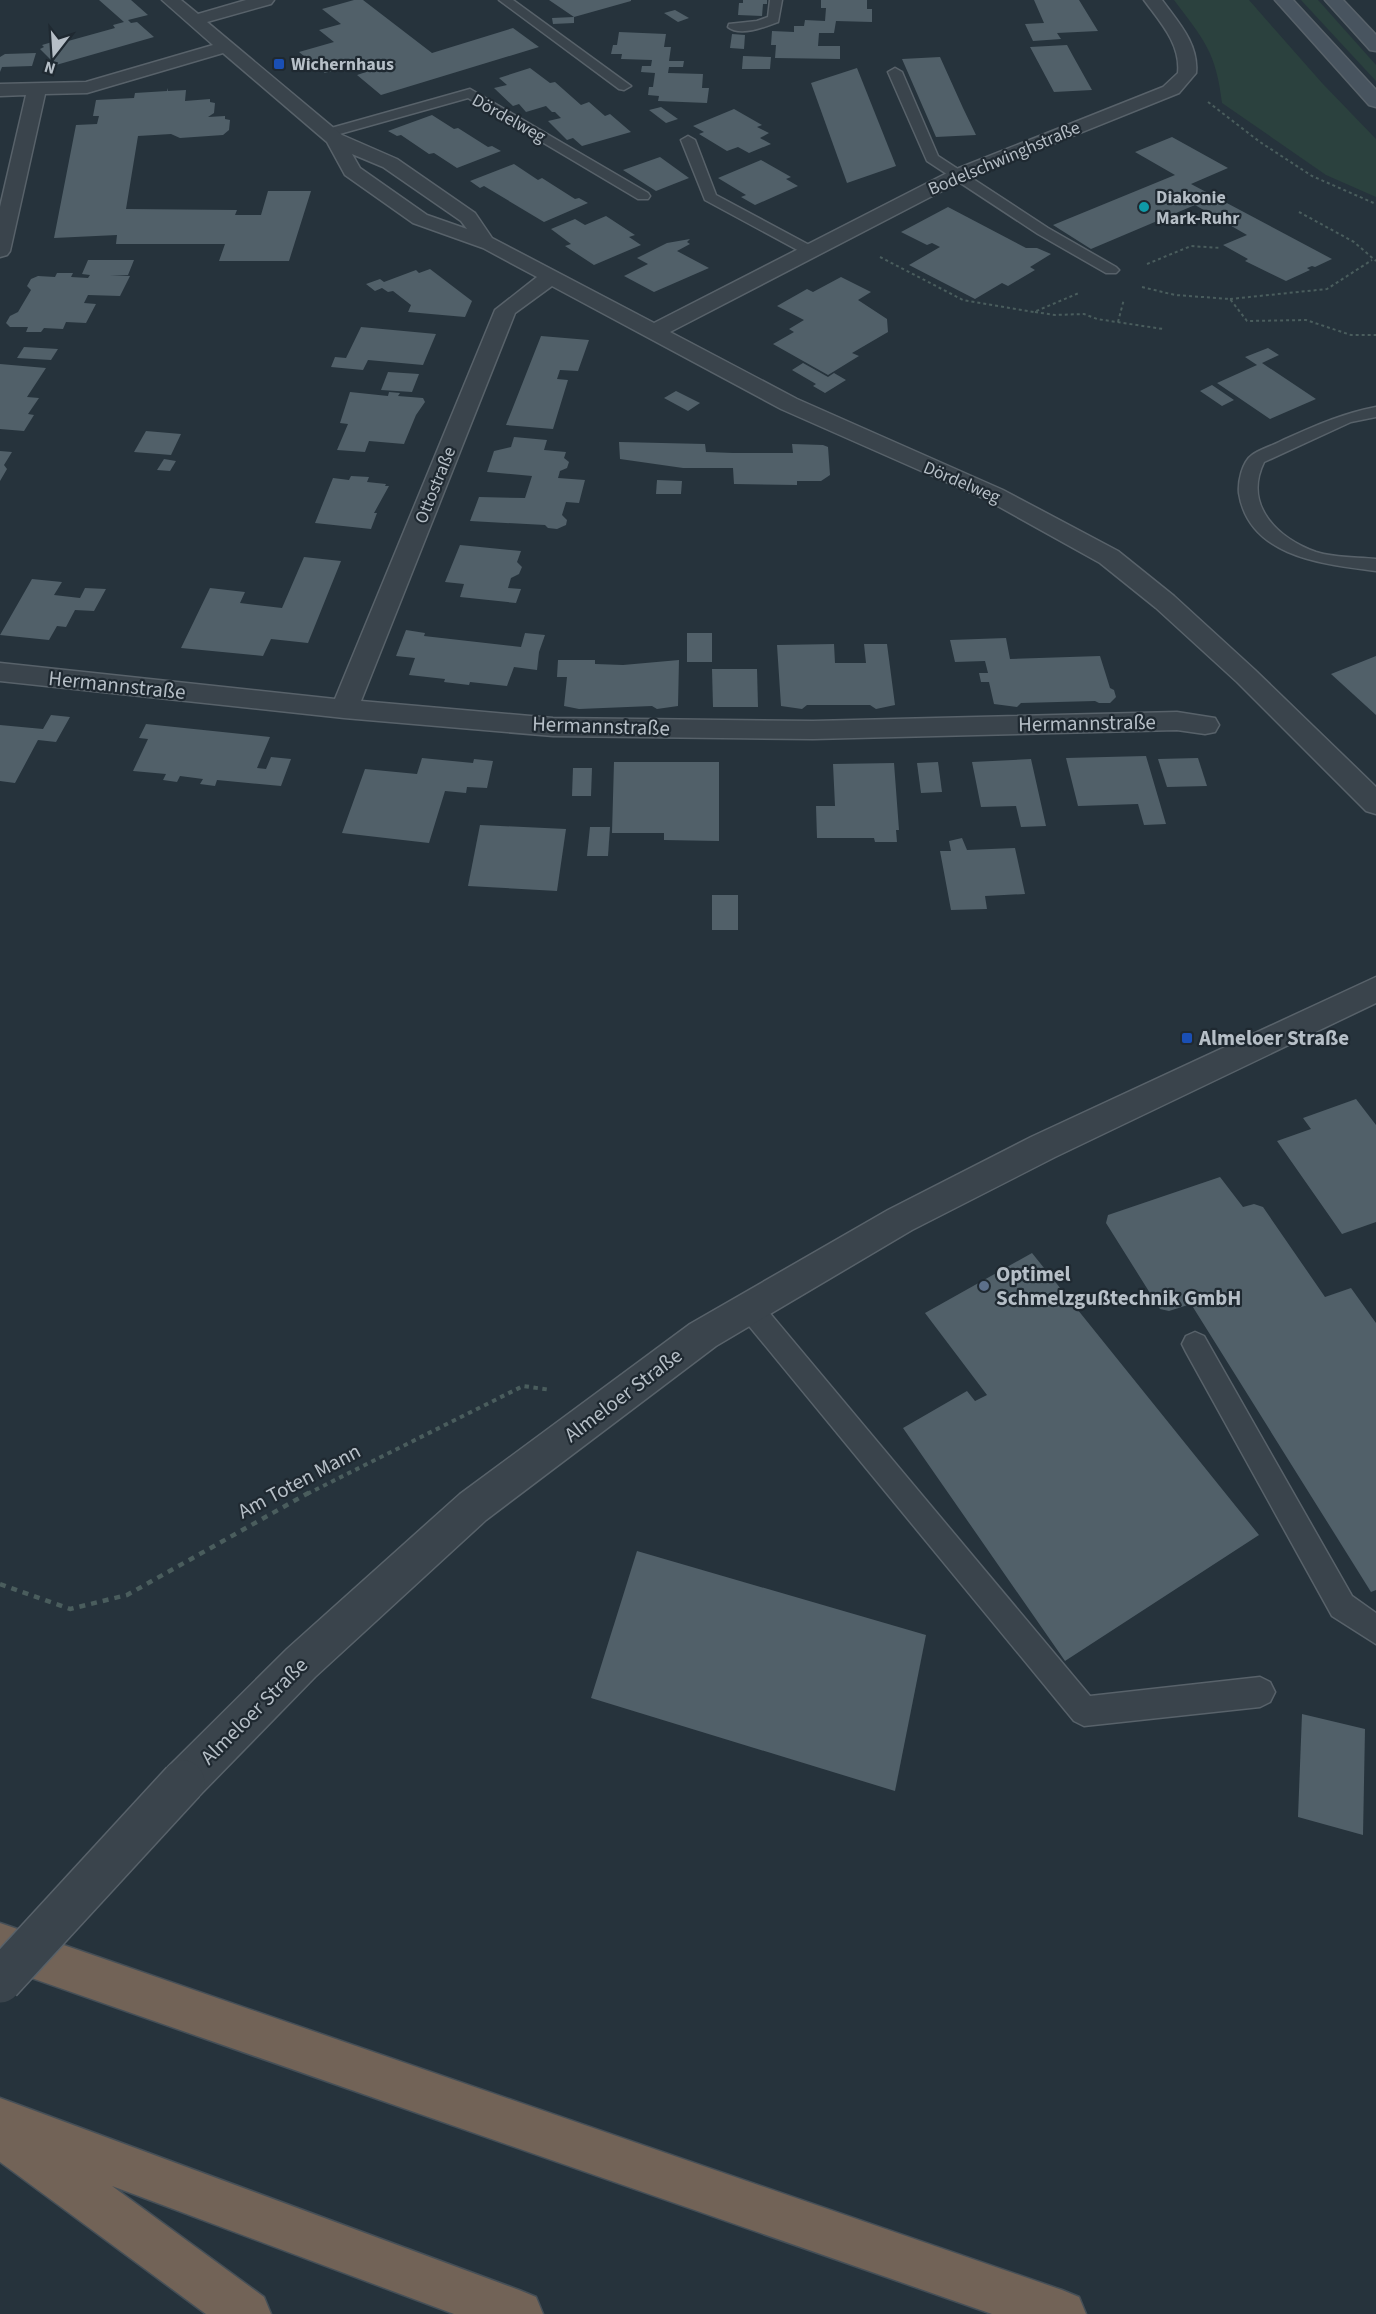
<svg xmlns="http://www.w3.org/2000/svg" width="1376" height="2314" font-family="'Source Sans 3',sans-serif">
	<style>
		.green { fill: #2b413e }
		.building { fill: #516069 }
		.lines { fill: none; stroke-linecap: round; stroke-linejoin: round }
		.lane-casing { stroke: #58626a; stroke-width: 3 }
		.street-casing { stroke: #58626a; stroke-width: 3 }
		.secondary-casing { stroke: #58626a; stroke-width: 3 }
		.highway-casing { stroke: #454f57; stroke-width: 3 }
		.path-far2 { stroke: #4a5d5d; stroke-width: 2; stroke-dasharray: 3 3; stroke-linecap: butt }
		.path-far1 { stroke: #4a5d5d; stroke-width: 4; stroke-dasharray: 4.5 4.5; stroke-linecap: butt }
		.path { stroke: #4a5d5d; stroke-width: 4.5; stroke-dasharray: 6 6; stroke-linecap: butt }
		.lane { fill: #3a444c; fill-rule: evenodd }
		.street { fill: #3a444c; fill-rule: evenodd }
		.secondary { fill: #48545f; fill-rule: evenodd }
		.highway { fill: #726357; fill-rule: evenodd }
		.street-bridge-casing { stroke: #58626a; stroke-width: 46; stroke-linecap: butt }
		.street-bridge { stroke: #3a444c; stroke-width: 43 }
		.transit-dot { fill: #1a4fb4; stroke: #1f2931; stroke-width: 2 }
		.culture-dot { fill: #0f9aa8; stroke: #1f2931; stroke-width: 2 }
		.service-dot { fill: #5c6f8a; stroke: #1f2931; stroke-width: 2 }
		.labels { text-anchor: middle; stroke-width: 4.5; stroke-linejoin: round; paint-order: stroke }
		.far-poi-label { font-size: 18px; font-weight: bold; fill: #b6bfc7; stroke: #1f2931; text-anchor: start }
		.far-street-label { font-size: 18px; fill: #b6bfc7; stroke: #1f2931 }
		.street-label { font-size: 21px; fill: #b6bfc7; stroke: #1f2931 }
		.poi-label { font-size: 21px; font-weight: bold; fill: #b6bfc7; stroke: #1f2931; text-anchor: start }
	</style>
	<rect width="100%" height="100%" fill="#26333c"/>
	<g class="green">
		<path d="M1174 0H1249L1322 83 1376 139V197L1326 175 1222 103C1216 52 1204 40 1174 0Z"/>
		<path d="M1301 0H1318L1376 65V81Z"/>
	</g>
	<g class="building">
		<path d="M99 0H131L148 15 128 20 131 23 137 22 154 37 56 65 40 49 44 47 42 45 59 40 61 43 115 28 113 25 124 22Z"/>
		<path d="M354 0H363L432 53 513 28 539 47 381 95 357 75 366 72 356 64 325 73 299 52 334 42 319 30 341 24 322 9Z"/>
		<path d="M549 0H631V1L574 17V23L553 24 552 18 574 17Z"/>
		<path d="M743 0H767V4H763L762 16 738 15 739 3H743Z"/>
		<path d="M821 0H867V9H872V22L836 21 834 33H819L818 46H840V59L775 58 776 45H771L772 31 794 32V26H804L805 20 825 21 826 8H821Z"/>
		<path d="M1034 0H1079L1098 31 1057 33 1061 39 1033 41 1025 24 1044 23Z"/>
		<path d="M675 10 689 18 678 22 664 13Z"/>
		<path d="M619 32 666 34 664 47H671L669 61H684L683 67H669L668 73 703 74 702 88H709L707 103 658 101 659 96 648 95 649 87H653L655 73 641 72 642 66H651L652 60 621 59 622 54H611L613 45H617Z"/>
		<path d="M732 34 745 35 744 49 730 48Z"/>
		<path d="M1067 45 1073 56 1092 90 1054 92 1030 47Z"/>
		<path d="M36 53 32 66 2 67 0 72V57L5 54Z"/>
		<path d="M743 56 771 57 770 69H742Z"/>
		<path d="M940 57 963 108 976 135 936 137 902 59Z"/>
		<path d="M530 68 550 83 555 82 581 105 589 102 605 116 610 114 631 132 582 146 573 138 567 140 548 121 561 118 555 112H552L546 106 526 112 519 104 513 106 494 88 507 85 499 78Z"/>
		<path d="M857 68 896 166 847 183 811 83Z"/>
		<path d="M168 88V91L186 90 185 101 210 99V102L215 103 214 113 208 117 225 116V119L230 120 229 130 223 135 180 138 171 134 138 136 126 209 237 210 235 215H261L268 191H311L289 261H219L225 244H116L117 235 54 238 76 125 97 124 99 116H93L96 100 134 98 135 93 167 91Z"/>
		<path d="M661 107 678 119 666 123 649 110Z"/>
		<path d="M734 109 762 125 757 127 769 133 760 138 771 144 749 153 738 147 727 151 699 134 704 132 693 126Z"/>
		<path d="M432 115 454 129 458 128 488 147 492 146 501 151 457 168 434 153 429 154 401 135 397 136 388 131Z"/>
		<path d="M1172 137 1228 168 1191 184 1332 259 1315 267 1312 266 1307 268 1310 270 1286 281 1245 261 1248 259 1223 245 1247 235 1195 205 1091 249 1053 225 1175 175 1135 152Z"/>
		<path d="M660 157 689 178 656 191 623 170Z"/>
		<path d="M761 160 791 177 786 179 798 186 755 205 741 197 746 195 718 178Z"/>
		<path d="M514 164 538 180 542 178 575 199 579 198 588 203 544 222 484 186 480 188 470 181Z"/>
		<path d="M948 207 1026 248H1037L1051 254 1030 267 1035 270 1008 286 1002 283 975 299 909 265 940 247 932 243 927 245 901 232Z"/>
		<path d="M606 216 635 235 629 237 641 245 594 265 565 246 571 244 551 229 575 219 585 225Z"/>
		<path d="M690 239 687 242 690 244 677 251 709 268 654 292 624 276 648 264 637 258 667 243Z"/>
		<path d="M88 260H134L128 275H110L130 276 120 296 88 295 84 303 96 304 86 323 66 322 63 329 44 328 41 332H26L28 327H10L6 323 10 316 18 312 31 290 27 286 31 279 38 276 55 277 57 273H73L71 277 88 278 90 275 82 274Z"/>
		<path d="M430 269 472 301 465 317 408 312 411 305 393 291 388 292 382 288 375 291 366 284 380 279 384 282 416 270 419 273Z"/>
		<path d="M841 277 871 292 858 300 887 319 888 332 852 353 859 356 828 375 773 344 794 332 789 329 804 320 777 306 807 289 813 292Z"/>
		<path d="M361 327 436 334 423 365 368 360 363 370 331 367 335 357 346 358Z"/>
		<path d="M541 336 589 340 578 371 560 370 557 379 568 380 553 429 506 425Z"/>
		<path d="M24 347 58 349 51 360 17 358Z"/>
		<path d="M1268 348 1279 355 1262 363 1316 399 1270 419 1217 383 1257 365 1245 357Z"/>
		<path d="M803 363 828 377 834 373 846 380 825 393 813 386 816 384 792 370Z"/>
		<path d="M0 364 46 368 27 397 39 398 28 414 34 415 24 431 0 429Z"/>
		<path d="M388 372 419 374 412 392 381 390Z"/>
		<path d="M1212 385 1234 400 1222 406 1200 391Z"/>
		<path d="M676 391 700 403 688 411 664 398Z"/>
		<path d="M350 392 388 396 389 392 400 393 398 396 423 398 425 402 416 415 404 444 369 441 365 452 337 450 348 424 340 423Z"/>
		<path d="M146 431 181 434 171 455 134 452Z"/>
		<path d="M514 437 547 440 544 450 566 452 564 458 569 462 567 468 560 471 558 478 585 480 579 503 566 502 562 515 567 520 566 525 557 529 548 528 545 525 470 521 479 497 525 498 532 476 487 472 494 451 511 447Z"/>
		<path d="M619 442 705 444 706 452 733 453H793L792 444 823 445 828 447 830 475 821 481H797V485L734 484 733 468H683L620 459Z"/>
		<path d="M0 451 12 452 4 465 7 469 0 481Z"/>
		<path d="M164 459 176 461 170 471 157 470Z"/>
		<path d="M351 476 369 477 367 482 386 484 385 486H389L374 513H377L371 529 315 523 333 478 349 480Z"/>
		<path d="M657 480 682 481 681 494H656Z"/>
		<path d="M460 545 521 551 517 562 522 567 519 574 511 578 508 588 521 589 516 603 460 597 464 584 445 582Z"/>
		<path d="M304 557 341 561 308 643 271 639 263 656 181 648 210 588 245 592 240 603 282 608Z"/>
		<path d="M32 579 62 582 54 595 80 598 85 588 106 589 94 611 75 610 66 627 57 626 49 640 0 635Z"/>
		<path d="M406 630 425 633 424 636 521 647 525 633 545 635 539 652 537 670 514 667 507 686 470 682 469 685 444 682 445 679 409 675 415 658 396 656Z"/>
		<rect x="687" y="633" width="25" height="29"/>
		<path d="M1006 638 1010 659 1100 656 1110 688 1114 690 1116 697 1110 703H1099L1095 701 1021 703 1017 707 994 704 989 682H981L979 673H988L985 661 955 662 950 640Z"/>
		<path d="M834 644 835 663H866L864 644H887L895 705 876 709 870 705H807L802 709 781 706 777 645Z"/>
		<path d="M1376 656V715L1331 674Z"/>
		<path d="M558 660H595V664L623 665 679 660 678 706 657 709 652 706 579 709 564 706 567 677H557Z"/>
		<path d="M712 669H757L758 707H713Z"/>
		<path d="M51 715 70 717 56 742 38 740 15 783 0 781V725L43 729Z"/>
		<path d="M146 724 270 737 257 768 266 769 271 757 291 759 281 786 217 780 215 786 200 784 203 779 180 776 177 782 163 780 166 774 133 771 148 739 139 738Z"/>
		<path d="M1146 756 1166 824 1144 825 1138 804 1078 806 1066 758Z"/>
		<path d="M422 758 473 763 474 759 493 761 487 788 467 787 466 793 445 791 429 843 342 833 365 769 417 774Z"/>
		<path d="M1198 758 1207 786 1167 787 1158 759Z"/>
		<path d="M1031 759 1046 826 1021 827 1016 806 981 807 972 762Z"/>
		<path d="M614 762H719V841L664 840V833H612Z"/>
		<path d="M938 762 942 792 921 793 917 763Z"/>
		<path d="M894 763 899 830H896L897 842H875L874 838H817L816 806H835L833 764Z"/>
		<path d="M573 768H592L591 796H572Z"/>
		<path d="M480 825 566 829 557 891 468 886Z"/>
		<path d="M590 827H610L608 856H587Z"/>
		<path d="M962 838 967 850 1015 848 1025 894 985 896 987 909 951 910 940 851H951L949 841Z"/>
		<rect x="712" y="895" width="26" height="35"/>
		<path d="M1356 1099 1376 1125V1222L1342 1234 1277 1141 1311 1129 1303 1118Z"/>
		<path d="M1220 1177 1243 1207 1254 1204 1263 1207 1325 1297 1351 1288 1376 1323V1590L1371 1592 1191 1304 1169 1311 1160 1309 1106 1223 1108 1215Z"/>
		<path d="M1032 1253 1259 1535 1065 1661 903 1428 967 1391 975 1401 987 1395 925 1313Z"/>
		<path d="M637 1551 926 1635 895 1791 591 1698Z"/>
		<path d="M1302 1714 1365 1729 1363 1835 1298 1817Z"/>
	</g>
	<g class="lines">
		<g class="lane-casing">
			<g id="lane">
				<path d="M499 0H513L631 86 624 90 619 89Z"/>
				<path d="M770 0H782L778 22C765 27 740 37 728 27L729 24 757 21 768 17Z"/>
				<path d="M895 68 902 72 938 156 1048 228 1116 267 1119 270 1116 273H1106L1038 234 927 161 888 72Z"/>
				<path d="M470 89 648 193 650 196 648 199H638L468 98 329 137 322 133 324 130Z"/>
				<path d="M688 136 695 140 716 195 813 247 815 250 813 253H803L705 200 681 140Z"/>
				<path d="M1376 407V417L1351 422 1264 462C1243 505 1277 538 1316 552 1335 558 1357 557 1376 559V571C1325 564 1249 558 1239 493 1238 482 1242 462 1252 455 1260 449 1272 446 1281 441 1315 426 1340 414 1376 407Z"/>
				<path d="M749 1296 758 1299 1090 1696 1260 1677 1270 1682 1275 1692 1270 1702 1260 1707 1084 1726 1074 1721 740 1315 736 1307 740 1299Z"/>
				<path d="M1195 1332 1204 1336 1352 1596 1376 1613V1644L1332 1616 1186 1352 1182 1344 1186 1336Z"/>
			</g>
		</g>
		<g class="street-casing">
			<g id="street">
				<path d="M162 0H181L198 14 246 0H274L271 4 207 22 342 135 397 159 475 213 492 238 654 323 949 172 1163 87 1178 73C1181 44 1160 22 1144 0H1162C1178 22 1199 44 1196 73L1179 93 963 180 670 332 797 399 1003 490 1118 551 1174 596 1255 670 1376 787V814L1366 811 1237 682 1156 608 1100 563 987 500 781 409 552 286 515 313 361 701 553 718 813 721 1177 712 1215 718 1219 725 1215 732 1205 734 1177 730 813 739 553 736 344 718 0 681V663L335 699 495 310 537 277 483 248 413 223 345 175 327 142 223 53 87 93 45 94 10 251 7 255 0 257V207L26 95 0 96V84L86 82 213 45ZM352 154 383 167 461 221 467 229 427 215 360 168Z"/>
				<path d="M1376 977V1003L1055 1157 912 1230 716 1346 486 1520 315 1677 198 1797 183 1803 168 1797 162 1782 168 1767 287 1649 460 1494 690 1324 888 1210 1031 1137Z"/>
			</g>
		</g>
		<g class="secondary-casing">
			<g id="secondary">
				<path d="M1275 0H1293L1376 90V107L1369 105Z"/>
				<path d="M1325 0H1343L1376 35V51L1370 50Z"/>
			</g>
		</g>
		<g class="highway-casing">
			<g id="highway">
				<path d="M0 1923 1062 2290 1079 2297 1086 2314H992L0 1967Z"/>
				<path d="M0 2098 519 2290 536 2297 543 2314H454L112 2186 264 2297 271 2314H206L0 2162Z"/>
			</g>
		</g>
		<g class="path-far2">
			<path d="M1208 102 1260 142 1312 176 1376 204"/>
			<path d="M1299 212 1354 242 1376 261"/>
			<path d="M880 257 963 300 1034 312 1079 293"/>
			<path d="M1147 264 1191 246 1221 248"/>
			<path d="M1142 287 1175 295 1230 299 1247 321 1306 320 1351 335H1376"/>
			<path d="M1230 299 1327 289 1372 260"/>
			<path d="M1035 312 1055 315 1084 314 1097 319 1163 329"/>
			<path d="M1118 322 1124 299"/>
		</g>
		<path class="path-far1" d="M307 1494 523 1386 551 1390"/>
		<path class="path" d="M0 1584 70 1609 127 1595 310 1492"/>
		<use href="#lane" class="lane"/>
		<use href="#street" class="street"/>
		<use href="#secondary" class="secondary"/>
		<use href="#highway" class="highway"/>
		<g class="street-bridge-casing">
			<path id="street-bridge" d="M0 1981 183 1782"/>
		</g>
		<use href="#street-bridge" class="street-bridge"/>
	</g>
	<g class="transit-dot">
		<rect x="273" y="58" width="12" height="12" rx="3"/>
		<rect x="1181" y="1032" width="12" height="12" rx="3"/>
	</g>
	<circle class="culture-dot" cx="1144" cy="207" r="6"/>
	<circle class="service-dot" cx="984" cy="1286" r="6"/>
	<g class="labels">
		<g class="far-poi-label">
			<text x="291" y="70">Wichernhaus</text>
			<text x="1156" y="203">Diakonie<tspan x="1156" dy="21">Mark-Ruhr</tspan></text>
		</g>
		<g class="far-street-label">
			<text transform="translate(509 118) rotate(29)" y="6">Dördelweg</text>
			<text transform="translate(1004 158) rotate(-23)" y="6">Bodelschwinghstraße</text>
			<text transform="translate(962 482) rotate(23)" y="6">Dördelweg</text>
			<text transform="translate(435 485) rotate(-68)" y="6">Ottostraße</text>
		</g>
		<g class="street-label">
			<text transform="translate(117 685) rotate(6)" y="7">Hermannstraße</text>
			<text transform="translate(1087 723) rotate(-1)" y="7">Hermannstraße</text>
			<text transform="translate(601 726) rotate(2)" y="7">Hermannstraße</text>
			<text transform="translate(623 1395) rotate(-37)" y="7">Almeloer Straße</text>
			<text transform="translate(299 1481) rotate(-28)" y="7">Am Toten Mann</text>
			<text transform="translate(254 1711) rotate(-45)" y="7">Almeloer Straße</text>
		</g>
		<g class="poi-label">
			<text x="1199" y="1045">Almeloer Straße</text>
			<text x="996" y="1281">Optimel<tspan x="996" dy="24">Schmelzgußtechnik GmbH</tspan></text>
		</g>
	</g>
	<g transform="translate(54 54) rotate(197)" stroke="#1f2931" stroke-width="4.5" paint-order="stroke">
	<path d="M0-4.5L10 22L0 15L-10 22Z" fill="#b6bfc7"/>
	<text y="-9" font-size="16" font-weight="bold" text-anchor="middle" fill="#b6bfc7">N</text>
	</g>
</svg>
